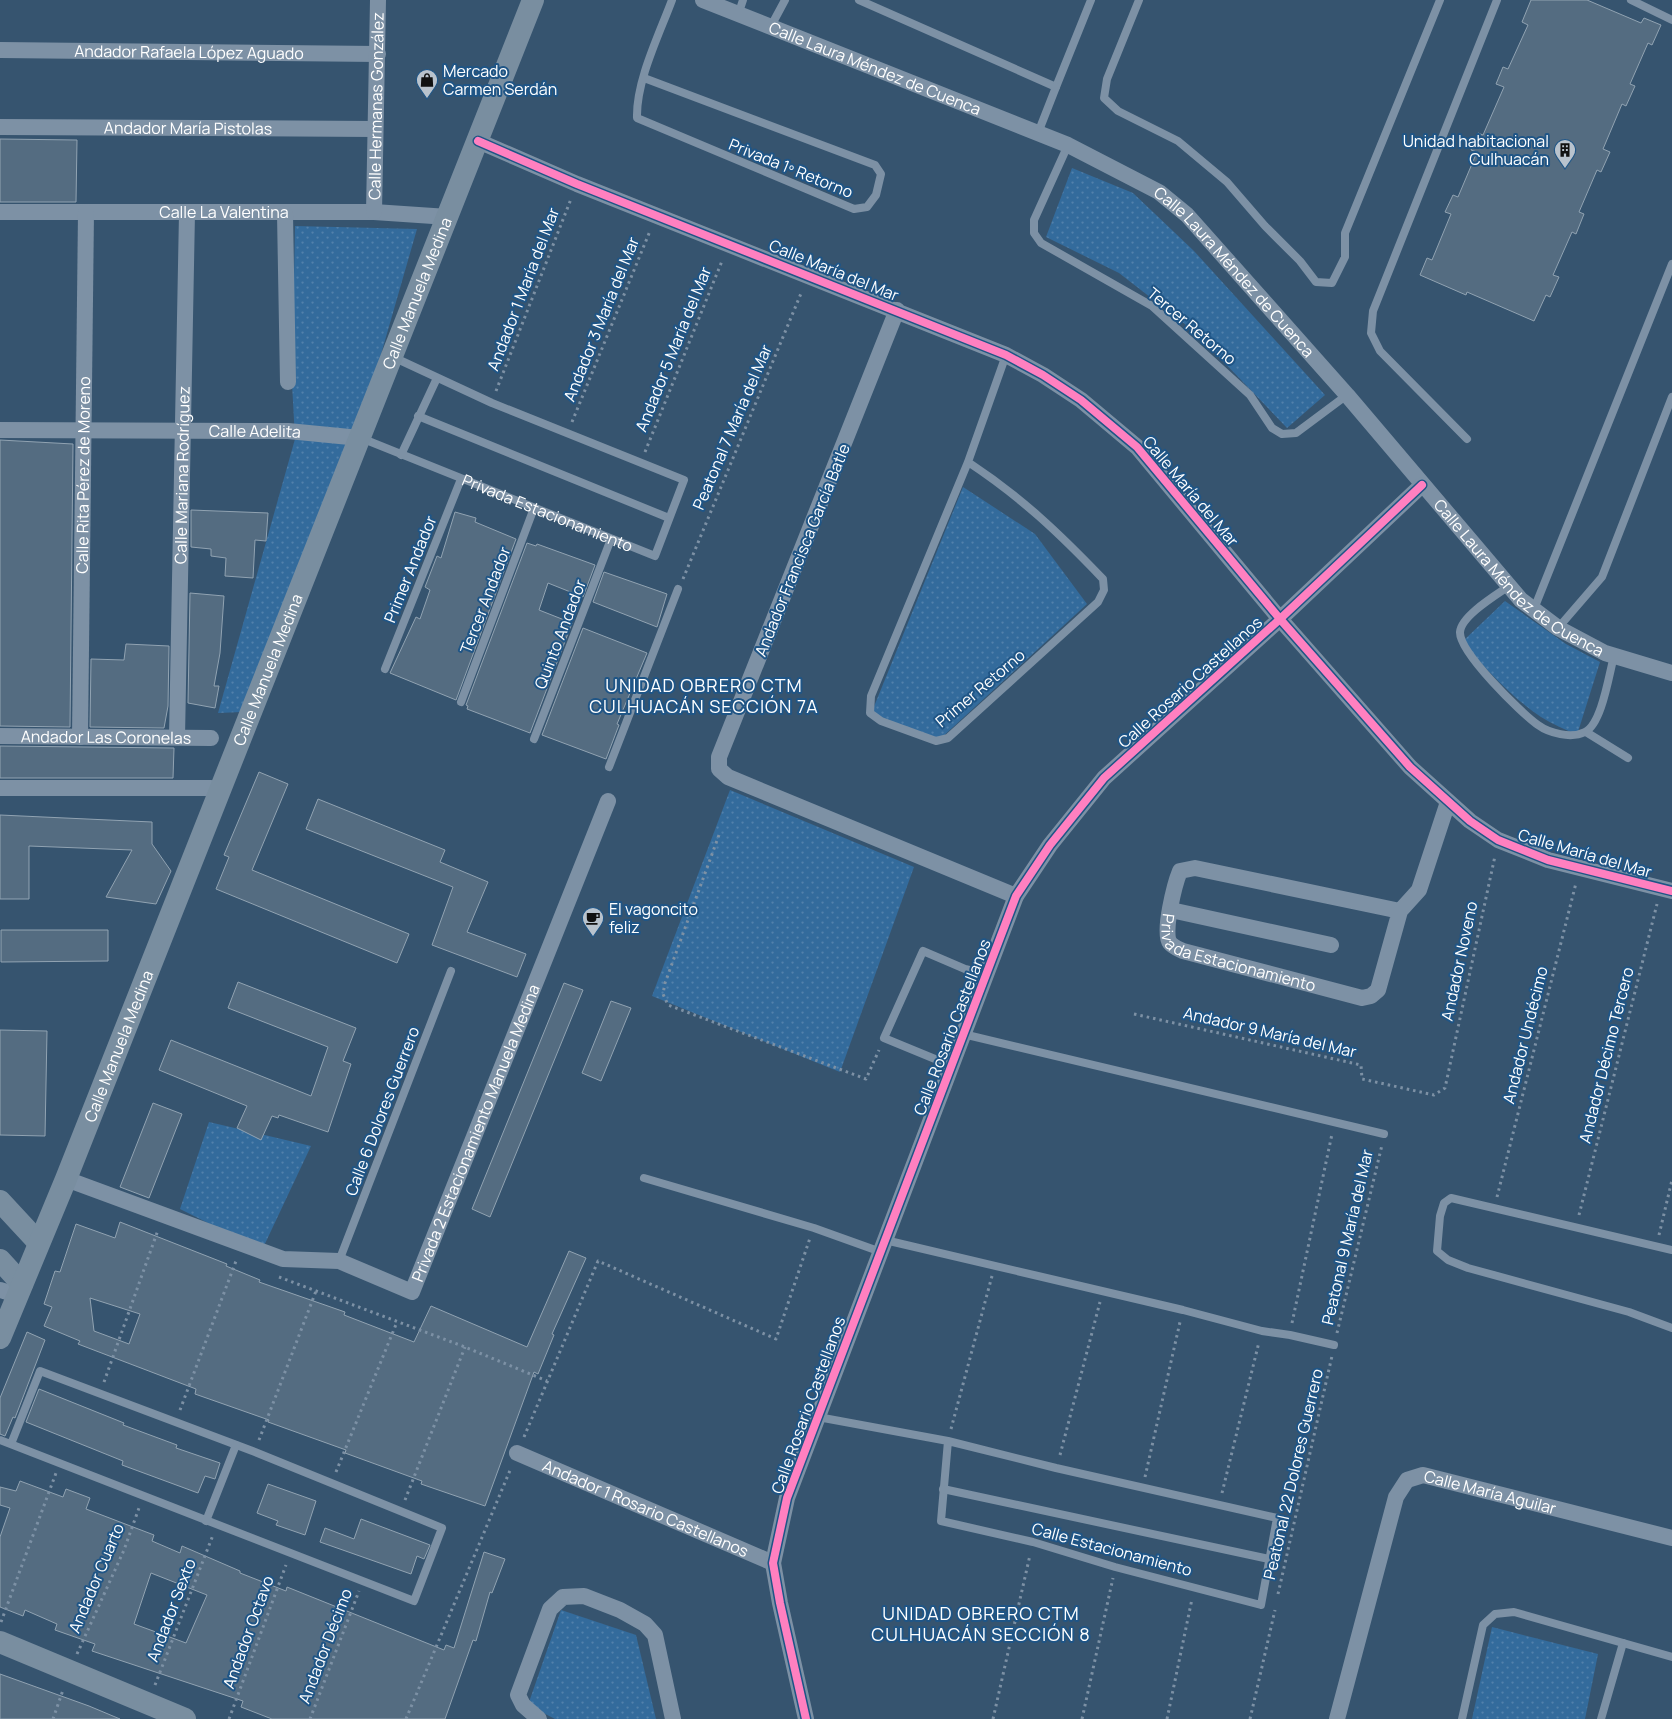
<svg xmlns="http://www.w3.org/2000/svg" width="1672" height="1719" font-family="Manrope,sans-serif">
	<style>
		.grass { fill: url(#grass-dots) }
		.building { fill: #546c81; stroke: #91a3b2; fill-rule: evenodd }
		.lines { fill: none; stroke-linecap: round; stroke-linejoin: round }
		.path { stroke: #7d91a5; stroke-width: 3; stroke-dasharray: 2.5 4; stroke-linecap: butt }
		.lane { stroke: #7d91a5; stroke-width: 8 }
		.street { stroke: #7d91a5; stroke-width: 16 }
		.secondary { stroke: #798ea0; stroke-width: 22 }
		.cycleway-casing { stroke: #1f5586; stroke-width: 11 }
		.cycleway { stroke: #ff80c0; stroke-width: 8 }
		.labels { text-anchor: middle; stroke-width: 4; stroke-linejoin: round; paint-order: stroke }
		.street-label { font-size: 16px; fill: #fff; stroke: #1f5586 }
		.poi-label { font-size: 16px; fill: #fff; stroke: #1f5586; text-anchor: start }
		.neighbourhood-label { font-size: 18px; letter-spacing: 1px; fill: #fff; stroke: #1f5586 }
	</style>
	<defs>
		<pattern id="grass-dots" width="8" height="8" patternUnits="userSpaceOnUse" patternTransform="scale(1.25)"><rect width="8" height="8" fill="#336b9c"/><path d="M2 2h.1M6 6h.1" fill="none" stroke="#5281ab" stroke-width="1.8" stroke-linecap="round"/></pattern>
	</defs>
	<rect width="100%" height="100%" fill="#36546f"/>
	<g class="grass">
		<path d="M1072 168 1133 193 1194 251 1325 395 1287 428 1195 332 1119 273 1046 237Z"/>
		<path d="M295 226 417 229 367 403 242 712 218 713 295 439 292 383Z"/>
		<path d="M963 487 1035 534 1087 604 939 740 871 714Z"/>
		<path d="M1505 601 1566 644 1600 662 1577 735C1565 729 1552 724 1541 717 1511 697 1486 669 1462 642Z"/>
		<path d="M730 790 914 867 840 1072 652 996Z"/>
		<path d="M209 1122 311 1146 262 1250 180 1209Z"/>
		<path d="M561 1610 636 1635 656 1719H555L528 1705Z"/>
		<path d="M1492 1627 1598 1654 1585 1719H1472Z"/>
	</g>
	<g class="building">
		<path d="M1531 0H1587L1641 23 1644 18 1661 25 1652 45 1648 43 1630 84 1635 86 1626 106 1622 104 1603 149 1610 152 1601 172 1597 170 1579 212 1584 214 1576 234 1572 232 1553 275 1559 277 1550 297 1546 295 1534 321 1467 292 1466 295 1420 275 1427 258 1432 260 1451 214 1445 212 1453 195 1458 197 1477 152 1471 150 1478 133 1483 135 1504 87 1496 84 1503 67 1508 69 1528 25 1522 22Z"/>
		<path d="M0 139 77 140 76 202H0Z"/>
		<path d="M0 440 73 444 70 727 0 726Z"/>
		<path d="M191 510 268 513 266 541 255 540 253 578 225 576 226 558 211 556V549L191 547Z"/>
		<path d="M455 512 476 518 475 522 516 539 456 700 390 673 416 617 420 619 430 590 425 587 437 556 441 558Z"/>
		<path d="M527 543 536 546 537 544 595 565 583 597 548 583 539 610 572 623 530 733 467 709 468 706 466 705Z"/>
		<path d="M604 572 667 594 657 627 593 602Z"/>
		<path d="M190 593 224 596 220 653 214 686H219L215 708 188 703Z"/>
		<path d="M583 628 647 653 617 724 619 725 606 759 542 735Z"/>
		<path d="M126 644 169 646 168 706 164 728 90 727 91 659 124 660Z"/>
		<path d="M0 746 174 748 173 778H0Z"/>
		<path d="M259 772 288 784 252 870 409 934 397 963 216 889 229 857 224 855Z"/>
		<path d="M318 799 445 850 440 862 488 882 467 932 526 954 517 977 432 945 453 887 306 829Z"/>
		<path d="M0 815 152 822V844L171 871 156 904 106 897 132 850 29 846V899H0Z"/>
		<path d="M1 930H108V961L1 962Z"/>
		<path d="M238 982 356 1028 343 1061 351 1064 328 1132 279 1115 278 1118 272 1116 261 1140 237 1128 247 1106 159 1070 171 1040 311 1096 328 1047 228 1008Z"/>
		<path d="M564 983 583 990 490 1217 472 1209Z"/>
		<path d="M611 1001 631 1008 601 1081 582 1073Z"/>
		<path d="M0 1030 47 1031 45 1136 0 1135Z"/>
		<path d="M153 1103 182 1114 149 1198 120 1187Z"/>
		<path d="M120 1222 227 1264 226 1266 260 1280 259 1282 345 1312 344 1315 414 1342 431 1306 527 1347 569 1251 586 1258 552 1334 554 1335 538 1374 534 1372 485 1506 421 1484 422 1481 345 1453 346 1450 268 1422 269 1420 195 1394 196 1389 78 1344 80 1341 44 1326 52 1307 44 1304 55 1271 60 1272 76 1224 115 1238ZM90 1298 140 1314 129 1344 94 1331Z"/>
		<path d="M27 1332 45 1340 15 1418 13 1417 5 1436 0 1434V1398Z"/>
		<path d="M39 1389 124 1423 123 1425 177 1445 176 1448 220 1463 215 1479 205 1476 198 1493 122 1465 123 1461 26 1422Z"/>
		<path d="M20 1481 63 1497 66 1489 90 1498 86 1509 154 1535 152 1541 180 1553 182 1546 240 1571V1573L286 1591 287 1587 444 1650 446 1645 454 1648 484 1552 505 1559 492 1593 490 1592 476 1641 473 1640 445 1719H272L241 1707 243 1701 92 1651 95 1644 55 1630 57 1624 25 1610 23 1616 0 1607V1537L10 1508 0 1505V1487L16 1491ZM151 1573 207 1595 186 1643 134 1624Z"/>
		<path d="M268 1484 316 1501 305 1535 276 1525 278 1521 257 1513Z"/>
		<path d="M361 1519 430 1545 424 1559 417 1556 411 1574 320 1542 325 1528 354 1539Z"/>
		<path d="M0 1674 89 1706 120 1719H0Z"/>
	</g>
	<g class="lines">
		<g class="path">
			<path d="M496 391 571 199"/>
			<path d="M572 422 650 231"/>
			<path d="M645 452 722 261"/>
			<path d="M683 579 802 291"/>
			<path d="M719 835 665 983 663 994 668 1005 866 1079 879 1050"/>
			<path d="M1134 1014 1361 1065 1362 1079 1434 1095 1445 1088 1495 856"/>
			<path d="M1497 1197 1576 883"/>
			<path d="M1579 1215 1657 904"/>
			<path d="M1659 1235 1672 1180"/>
			<path d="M279 1277 465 1347 547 1381"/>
			<path d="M1292 1323 1332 1134"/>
			<path d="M1337 1333 1382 1145"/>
			<path d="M104 1382 158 1230"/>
			<path d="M180 1410 236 1261"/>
			<path d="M951 1429 992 1276"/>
			<path d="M524 1437 598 1261 776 1339 810 1238"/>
			<path d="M259 1440 316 1291"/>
			<path d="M1060 1455 1100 1302"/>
			<path d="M336 1472 397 1322"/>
			<path d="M1145 1477 1180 1322"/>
			<path d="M1222 1493 1259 1342"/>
			<path d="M405 1500 465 1347"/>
			<path d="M1278 1594 1332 1356"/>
			<path d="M1 1622 56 1473"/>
			<path d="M77 1654 124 1550 139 1508"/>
			<path d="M155 1685 213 1535"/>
			<path d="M53 1719 63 1690"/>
			<path d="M229 1719 286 1565"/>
			<path d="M310 1719 359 1591"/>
			<path d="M406 1719 511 1468"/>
			<path d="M993 1719 1030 1555"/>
			<path d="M1082 1719 1113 1578"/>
			<path d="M1167 1719 1192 1599"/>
			<path d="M1250 1719 1275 1610"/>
		</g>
		<g class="lane">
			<path d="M859 0 1056 87 1091 0"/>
			<path d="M1139 0 1107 79 1104 98 1118 111 1178 141 1227 182 1265 226 1300 261 1316 282 1332 283 1345 257V233L1440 0"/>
			<path d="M1631 0 1672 20"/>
			<path d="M738 15 743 0"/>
			<path d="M770 28 785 0"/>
			<path d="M644 78 875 165 881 174 876 195 867 207 854 209 637 118C636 81 659 35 672 0"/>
			<path d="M1038 133 1056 87"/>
			<path d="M1068 145 1034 220V233L1041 243 1152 306 1250 395 1272 428 1282 434 1296 433 1347 395"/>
			<path d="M418 416 669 518"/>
			<path id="s1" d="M361 438 655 556 684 480 492 403 393 357"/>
			<path d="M1467 439 1380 351 1371 333 1373 311 1497 0"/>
			<path d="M401 455 437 378"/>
			<path d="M968 462C1021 497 1059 533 1103 579L1104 590 1098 602 948 738 936 741 881 721 870 713 871 696 968 462 1006 355"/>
			<path d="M1509 586C1496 595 1461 616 1460 632 1459 652 1521 713 1538 725 1549 733 1571 739 1585 732 1602 724 1609 674 1614 656"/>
			<path d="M1534 609 1672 264"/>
			<path d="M1558 628 1602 577 1672 397"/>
			<path d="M385 669 461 479"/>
			<path d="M461 702 534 508"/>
			<path d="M1586 732 1628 758"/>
			<path d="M534 739 611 539"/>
			<path d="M609 767 678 589"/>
			<path d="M963 1034 1384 1134"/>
			<path d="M952 1066 884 1038 923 951 965 969 986 974"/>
			<path d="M644 1178 814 1228 881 1252"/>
			<path d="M885 1240 1183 1310 1262 1331 1290 1335 1334 1345"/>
			<path d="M1672 1250 1451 1198 1444 1203 1440 1216 1437 1251 1448 1260 1468 1268 1629 1312 1672 1328"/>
			<path d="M339 1261 451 971"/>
			<path d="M818 1417 948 1441 1056 1468 1277 1518 1261 1605 1115 1567 1033 1542 941 1521 948 1441"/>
			<path d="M0 1440 414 1601 442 1528 255 1452 40 1371 11 1444"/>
			<path d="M943 1489 1269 1559"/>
			<path d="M206 1521 236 1445"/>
			<path d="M1462 1719 1483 1625 1495 1614 1514 1612 1672 1657"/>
			<path d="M1601 1719 1623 1643"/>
		</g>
		<g class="street">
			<path id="s2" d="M703 0 1068 145 1159 192 1187 215 1347 395 1521 600 1558 628 1605 653 1672 673"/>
			<path id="s3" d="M0 50 378 54"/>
			<path id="s4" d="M0 127 375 129"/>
			<path d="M478 141 577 184 1006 355 1043 375 1081 400 1137 447 1280 619 1410 767 1470 821 1498 840 1548 860 1672 891"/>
			<path id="s5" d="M0 212H374L448 217"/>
			<path id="s6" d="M374 212 378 0"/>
			<path d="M285 214 288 382"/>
			<path d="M897 310 719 757V769L728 777 1016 896"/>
			<path id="s7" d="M0 430 288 431 360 438"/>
			<path id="s8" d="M0 736 211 738"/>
			<path id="s9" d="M80 737 86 212"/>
			<path id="s10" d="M177 737 187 213"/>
			<path d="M0 788H211"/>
			<path d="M1171 910 1331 945"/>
			<path id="s11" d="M1400 911 1195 868 1180 871C1175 883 1162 933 1170 943 1173 947 1179 949 1183 951L1362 998 1371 996 1378 990 1400 911 1419 890 1448 802"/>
			<path id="s12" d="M66 1179 283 1259 339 1261 412 1292 608 801"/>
			<path d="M0 1290 17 1295"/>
			<path id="s13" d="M517 1453 773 1563"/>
			<path d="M539 1719 523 1705 518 1695 550 1609 563 1597 584 1596 620 1610 645 1624 655 1635 673 1719"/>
			<path d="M806 1719 780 1603 773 1563 787 1498 1016 896 1050 845 1104 778 1280 619 1422 485"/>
			<path id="s14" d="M1337 1719 1396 1497 1407 1480 1423 1475 1672 1538"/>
		</g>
		<g class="secondary">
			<path d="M0 1201 38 1242"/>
			<path d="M0 1260 22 1284"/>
			<path id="s15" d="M0 1338 66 1179 533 0"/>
			<path d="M0 1642 185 1719"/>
		</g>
		<g class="cycleway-casing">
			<g id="cycleway">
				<path d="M478 141 577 184 1006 355 1043 375 1081 400 1137 447 1280 619 1410 767 1470 821 1498 840 1548 860 1672 891"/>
				<path d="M806 1719 780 1603 773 1563 787 1498 1016 896 1050 845 1104 778 1280 619 1422 485"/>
			</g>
		</g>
		<use href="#cycleway" class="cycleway"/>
	</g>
	<defs>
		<g id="shop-pin" transform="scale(1.125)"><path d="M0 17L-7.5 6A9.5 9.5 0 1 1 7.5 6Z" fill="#b9c3cd" stroke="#1f5586"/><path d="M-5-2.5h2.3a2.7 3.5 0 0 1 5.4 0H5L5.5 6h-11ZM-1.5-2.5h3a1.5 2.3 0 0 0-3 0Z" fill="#111"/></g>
		<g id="building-pin" transform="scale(1.125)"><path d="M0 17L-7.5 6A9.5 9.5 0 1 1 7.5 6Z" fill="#b9c3cd" stroke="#1f5586"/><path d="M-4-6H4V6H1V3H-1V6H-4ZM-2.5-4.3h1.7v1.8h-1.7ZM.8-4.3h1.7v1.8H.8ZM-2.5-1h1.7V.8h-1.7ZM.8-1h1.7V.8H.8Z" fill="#111"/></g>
		<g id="cafe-pin" transform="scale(1.125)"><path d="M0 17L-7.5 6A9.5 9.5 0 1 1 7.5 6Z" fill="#b9c3cd" stroke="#1f5586"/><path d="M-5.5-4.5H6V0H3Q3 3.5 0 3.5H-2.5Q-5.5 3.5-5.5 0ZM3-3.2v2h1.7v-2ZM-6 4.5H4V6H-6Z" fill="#111"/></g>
	</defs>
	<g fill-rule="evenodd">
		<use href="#shop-pin" x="427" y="80"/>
		<use href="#building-pin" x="1565" y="150"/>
		<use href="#cafe-pin" x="593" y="918"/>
	</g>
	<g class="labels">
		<g class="street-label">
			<text dy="6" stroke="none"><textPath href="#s3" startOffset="189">Andador Rafaela López Aguado</textPath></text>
			<text dy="6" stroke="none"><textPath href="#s2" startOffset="185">Calle Laura Méndez de Cuenca</textPath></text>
			<text dy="6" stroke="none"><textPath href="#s6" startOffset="106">Calle Hermanas González</textPath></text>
			<text dy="6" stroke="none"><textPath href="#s4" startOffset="188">Andador María Pistolas</textPath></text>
			<text transform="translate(791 168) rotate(22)" y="6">Privada 1º Retorno</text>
			<text dy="6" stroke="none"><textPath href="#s5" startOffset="224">Calle La Valentina</textPath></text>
			<text transform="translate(834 270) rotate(22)" y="6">Calle María del Mar</text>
			<text dy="6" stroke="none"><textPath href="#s2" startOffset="605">Calle Laura Méndez de Cuenca</textPath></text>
			<text transform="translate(523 289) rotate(-69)" y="6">Andador 1 María del Mar</text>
			<text dy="6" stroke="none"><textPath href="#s15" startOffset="1125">Calle Manuela Medina</textPath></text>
			<text transform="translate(601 319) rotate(-68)" y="6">Andador 3 María del Mar</text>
			<text transform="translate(1192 326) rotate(40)" y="6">Tercer Retorno</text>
			<text transform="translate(673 349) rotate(-68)" y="6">Andador 5 María del Mar</text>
			<text transform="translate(732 427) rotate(-67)" y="6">Peatonal 7 María del Mar</text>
			<text dy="6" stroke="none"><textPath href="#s7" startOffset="255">Calle Adelita</textPath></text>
			<text dy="6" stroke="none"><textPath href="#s9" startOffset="262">Calle Rita Pérez de Moreno</textPath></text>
			<text dy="6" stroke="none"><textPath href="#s10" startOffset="262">Calle Mariana Rodríguez</textPath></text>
			<text transform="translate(1191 491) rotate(50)" y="6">Calle María del Mar</text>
			<text dy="6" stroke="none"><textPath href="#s1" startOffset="201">Privada Estacionamiento</textPath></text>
			<text transform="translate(802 550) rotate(-68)" y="6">Andador Francisca García Batle</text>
			<text transform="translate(410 569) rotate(-68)" y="6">Primer Andador</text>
			<text dy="6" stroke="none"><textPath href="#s2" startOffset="1025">Calle Laura Méndez de Cuenca</textPath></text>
			<text transform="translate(485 600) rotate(-69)" y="6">Tercer Andador</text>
			<text transform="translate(560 634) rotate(-69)" y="6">Quinto Andador</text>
			<text dy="6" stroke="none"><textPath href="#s15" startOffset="720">Calle Manuela Medina</textPath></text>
			<text transform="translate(1190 682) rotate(-42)" y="6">Calle Rosario Castellanos</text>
			<text transform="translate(980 688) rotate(-40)" y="6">Primer Retorno</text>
			<text dy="6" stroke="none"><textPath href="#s8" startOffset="106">Andador Las Coronelas</textPath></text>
			<text transform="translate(1585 853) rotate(16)" y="6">Calle María del Mar</text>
			<text dy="6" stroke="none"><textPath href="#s11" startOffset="360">Privada Estacionamiento</textPath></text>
			<text transform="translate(1459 961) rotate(-78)" y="6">Andador Noveno</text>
			<text transform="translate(952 1027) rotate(-69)" y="6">Calle Rosario Castellanos</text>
			<text transform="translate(1270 1032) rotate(13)" y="6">Andador 9 María del Mar</text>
			<text transform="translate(1525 1035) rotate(-76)" y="6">Andador Undécimo</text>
			<text dy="6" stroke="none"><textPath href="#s15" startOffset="315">Calle Manuela Medina</textPath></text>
			<text transform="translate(1606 1055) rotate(-76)" y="6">Andador Décimo Tercero</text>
			<text transform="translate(382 1111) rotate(-69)" y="6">Calle 6 Dolores Guerrero</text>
			<text dy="6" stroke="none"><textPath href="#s12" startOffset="538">Privada 2 Estacionamiento Manuela Medina</textPath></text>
			<text transform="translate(1347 1237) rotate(-77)" y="6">Peatonal 9 María del Mar</text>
			<text transform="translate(808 1405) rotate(-70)" y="6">Calle Rosario Castellanos</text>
			<text transform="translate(1293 1474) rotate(-77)" y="6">Peatonal 22 Dolores Guerrero</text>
			<text dy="6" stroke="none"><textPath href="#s14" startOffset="336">Calle María Aguilar</textPath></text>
			<text dy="6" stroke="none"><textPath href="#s13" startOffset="140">Andador 1 Rosario Castellanos</textPath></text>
			<text transform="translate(1112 1549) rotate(15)" y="6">Calle Estacionamiento</text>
			<text transform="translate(96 1578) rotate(-67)" y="6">Andador Cuarto</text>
			<text transform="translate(171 1610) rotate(-69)" y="6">Andador Sexto</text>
			<text transform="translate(248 1632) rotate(-70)" y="6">Andador Octavo</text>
			<text transform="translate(325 1646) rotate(-69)" y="6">Andador Décimo</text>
		</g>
		<g class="poi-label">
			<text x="443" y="77">Mercado<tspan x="443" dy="18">Carmen Serdán</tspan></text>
			<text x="1549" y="147" text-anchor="end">Unidad habitacional<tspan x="1549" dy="18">Culhuacán</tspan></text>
			<text x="609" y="915">El vagoncito<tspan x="609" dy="18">feliz</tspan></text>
		</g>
		<g class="neighbourhood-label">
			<text x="704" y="692">UNIDAD OBRERO CTM<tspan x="704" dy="21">CULHUACÁN SECCIÓN 7A</tspan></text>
			<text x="981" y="1620">UNIDAD OBRERO CTM<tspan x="981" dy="21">CULHUACÁN SECCIÓN 8</tspan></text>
		</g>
	</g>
</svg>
